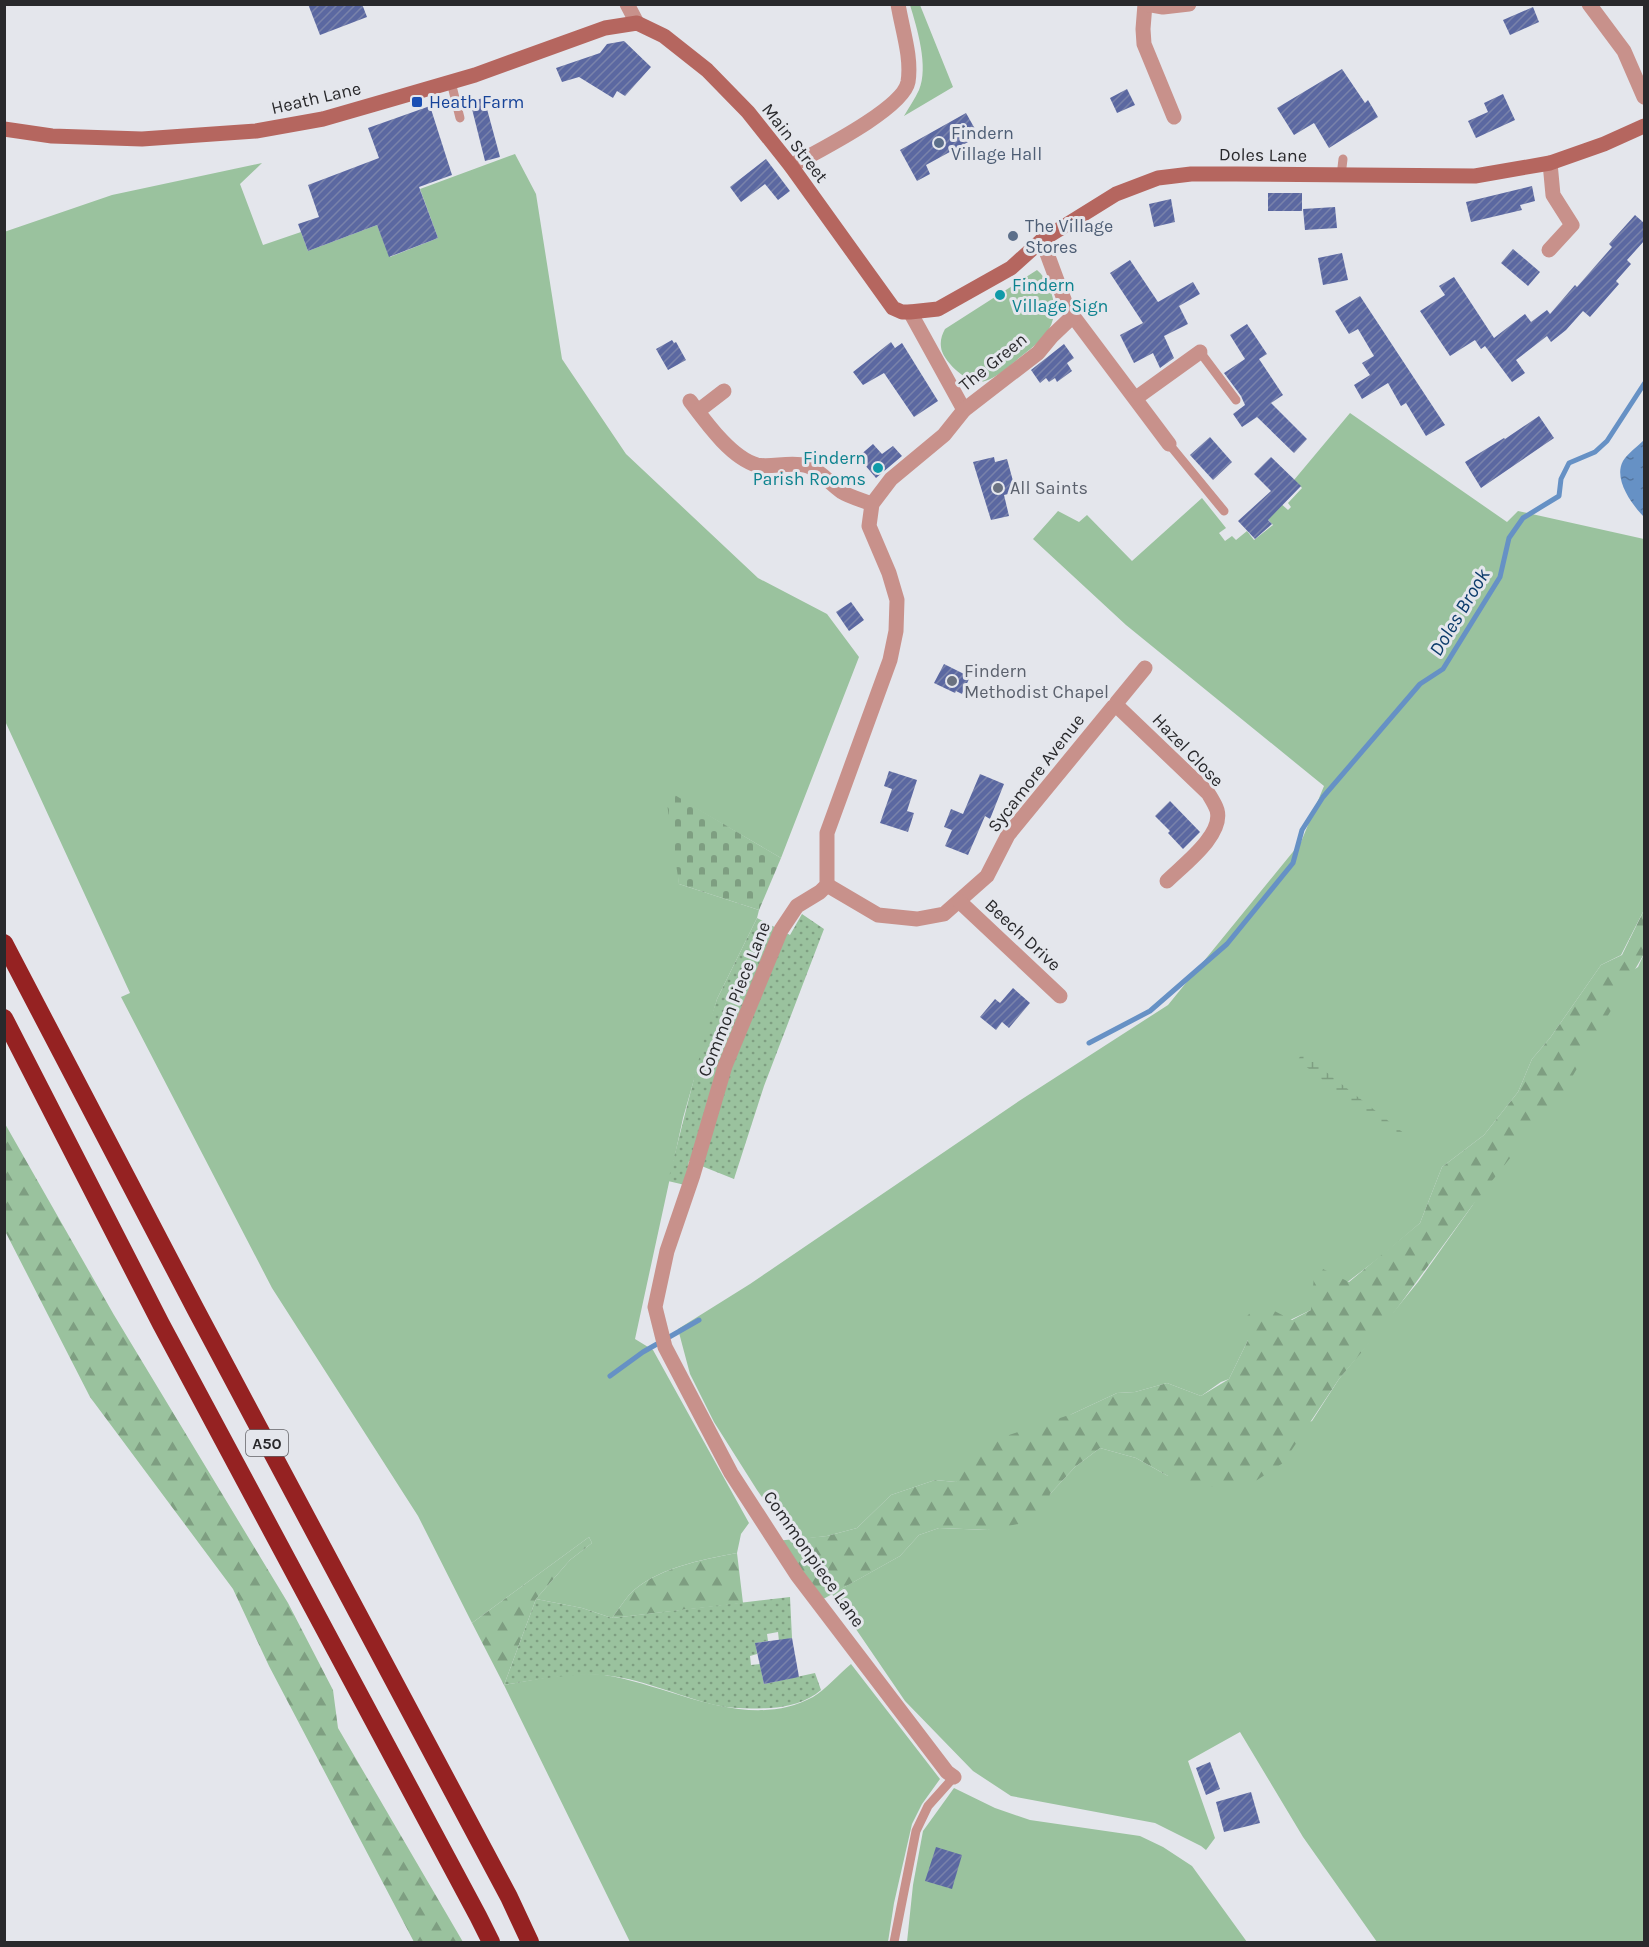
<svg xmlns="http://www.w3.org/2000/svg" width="1649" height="1947" font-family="Karla,sans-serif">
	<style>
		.grass { fill: #9ac29e }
		.forest { fill: url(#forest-firs) }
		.wetland { fill: url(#wetland-marsh) }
		.cemetery { fill: url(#cemetery-stones) }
		.garden { fill: url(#garden-dots) }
		.water { fill: url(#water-ripples) }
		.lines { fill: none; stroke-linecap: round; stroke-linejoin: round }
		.stream { stroke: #6691c5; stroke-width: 5 }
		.building { fill: url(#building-hatch) }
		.lane { stroke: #c8918b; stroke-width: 9 }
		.street { stroke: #c8918b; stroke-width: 15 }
		.secondary { stroke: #b5665f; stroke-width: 15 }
		.highway { stroke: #952222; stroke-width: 18 }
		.transit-dot { fill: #1a4fb4; stroke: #e4e6ec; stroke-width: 2 }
		.service-dot { fill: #5c6f8a; stroke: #e4e6ec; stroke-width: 2 }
		.culture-dot { fill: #0f9aa8; stroke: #e4e6ec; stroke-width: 2 }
		.worship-dot { fill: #6b7280; stroke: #e4e6ec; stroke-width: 2 }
		.labels { text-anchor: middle; stroke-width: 6; stroke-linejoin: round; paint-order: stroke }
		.shield { fill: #e4e6ec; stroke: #616266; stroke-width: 1.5 }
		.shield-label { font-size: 16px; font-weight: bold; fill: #29292c }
		.street-label { font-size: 18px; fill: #29292c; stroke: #e4e6ec }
		.transit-label { font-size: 18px; fill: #164399; stroke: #e4e6ec; text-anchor: start }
		.service-label { font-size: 18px; fill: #4e5e75; stroke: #e4e6ec; text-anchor: start }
		.culture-label { font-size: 18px; fill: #0d838f; stroke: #e4e6ec; text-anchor: start }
		.worship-label { font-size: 18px; fill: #5b616d; stroke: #e4e6ec; text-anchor: start }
		.water-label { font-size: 20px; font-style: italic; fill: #0d3c6c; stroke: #e4e6ec }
	</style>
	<defs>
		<pattern id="forest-firs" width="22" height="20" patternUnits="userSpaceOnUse" patternTransform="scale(1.5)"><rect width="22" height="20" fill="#9ac29e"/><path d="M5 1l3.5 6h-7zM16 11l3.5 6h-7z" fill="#7e9e81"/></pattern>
		<pattern id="wetland-marsh" width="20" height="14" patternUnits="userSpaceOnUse" patternTransform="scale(1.5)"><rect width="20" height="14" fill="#9ac29e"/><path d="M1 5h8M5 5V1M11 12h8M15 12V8" fill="none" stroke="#7e9e81"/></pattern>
		<pattern id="cemetery-stones" width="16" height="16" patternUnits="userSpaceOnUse" patternTransform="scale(1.5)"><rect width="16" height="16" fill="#9ac29e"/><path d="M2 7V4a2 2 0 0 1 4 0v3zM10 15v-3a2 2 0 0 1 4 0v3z" fill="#7e9e81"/></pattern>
		<pattern id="garden-dots" width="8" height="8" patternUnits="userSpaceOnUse" patternTransform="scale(1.5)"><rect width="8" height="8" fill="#9ac29e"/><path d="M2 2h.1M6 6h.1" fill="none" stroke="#7e9e81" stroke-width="1.8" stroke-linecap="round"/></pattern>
		<pattern id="water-ripples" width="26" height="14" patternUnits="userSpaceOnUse" patternTransform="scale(1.5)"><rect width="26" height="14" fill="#6691c5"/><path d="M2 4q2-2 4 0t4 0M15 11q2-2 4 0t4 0" fill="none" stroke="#5476a0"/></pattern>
		<pattern id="building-hatch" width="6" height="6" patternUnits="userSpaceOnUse" patternTransform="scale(1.5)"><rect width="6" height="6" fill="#5b68a1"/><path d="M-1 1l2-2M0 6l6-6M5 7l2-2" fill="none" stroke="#7982aa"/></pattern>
	</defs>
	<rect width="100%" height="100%" fill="#e4e6ec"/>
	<g class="grass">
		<path d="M910 5H920L953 87 904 116C909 107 915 99 919 90 929 67 917 28 910 5Z"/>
		<path d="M515 154 536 194 562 359 626 454 758 578 827 614 859 657 781 858 673 795 679 884 759 910 757 918 717 999 683 1118 635 1339 653 1350 749 1523 741 1534 737 1553C703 1559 653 1569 629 1595 623 1602 618 1610 612 1618L582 1608 536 1599 570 1560 592 1543 589 1537 472 1623 418 1516 272 1288 121 997 130 993 5 721 4 232 112 195 262 163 240 184 263 245 301 232 308 251 377 225 390 257 438 238 420 189Z"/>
		<path d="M1037 270C1052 283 1060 311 1049 329 1042 341 1029 350 1019 358 1009 367 997 377 985 381 970 387 942 361 941 347 940 340 942 335 945 329Z"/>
		<path d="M1350 413 1507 522 1518 511 1644 539V910L1621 955 1601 965 1550 1038 1532 1059 1518 1092 1484 1135 1442 1167 1420 1223 1384 1254 1311 1310 1248 1340 1229 1379 1221 1382 1201 1396 1167 1383 1135 1392 1117 1393 1072 1414 956 1482 935 1480 891 1495 857 1528 827 1536 792 1540 757 1490 714 1422 690 1374 678 1329 750 1284 1019 1101 1168 1005 1301 842 1324 786 1126 625 1033 539 1058 511 1079 522 1087 515 1132 561 1202 498 1226 528 1219 533 1225 541 1232 536 1236 540 1247 531 1254 540 1273 525 1265 516 1270 494 1288 510 1291 507 1288 503 1302 488 1294 480Z"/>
		<path d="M1644 954V1942H1377L1303 1837 1240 1732 1188 1761 1215 1838 1206 1850 1201 1846 1155 1823 1011 1796 973 1771 905 1701 832 1594 900 1556 919 1535 939 1528 988 1530 1050 1494 1075 1467 1100 1448 1136 1458 1168 1476 1312 1421 1339 1379 1418 1282 1472 1206 1614 983 1638 967Z"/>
		<path d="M851 1664 940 1779 922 1804 912 1824 894 1903 888 1942H630L504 1685C534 1680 573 1671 604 1675 671 1685 746 1733 813 1697 826 1689 839 1674 851 1664Z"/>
		<path d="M954 1788 995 1808 1030 1820 1140 1836 1163 1847 1192 1866 1247 1942H907L913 1885 923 1831Z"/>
	</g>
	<g class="forest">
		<path d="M1644 910V954L1565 1089 1472 1206 1387 1322 1339 1379 1283 1463 1248 1486 1211 1487 1168 1476 1136 1458 1100 1448 1075 1467 1050 1494 1043 1519 988 1530 939 1528 919 1535 900 1556 818 1602 775 1541 827 1536 857 1528 891 1495 935 1480 956 1482 976 1446 1072 1414 1117 1393 1135 1392 1167 1383 1201 1396 1229 1379 1248 1340 1240 1324 1259 1303 1292 1320 1311 1310 1315 1265 1349 1282 1420 1223 1442 1167 1484 1135 1518 1092 1532 1059 1550 1038 1601 965 1622 955Z"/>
		<path d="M4 1122 114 1315 288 1603 333 1690 338 1728 463 1942H414L269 1666 233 1589 90 1397 5 1231Z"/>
		<path d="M589 1537 592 1543 570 1560 536 1599 504 1685 472 1623Z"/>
		<path d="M737 1553 743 1603 612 1618C618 1610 623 1602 629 1595 653 1569 704 1559 737 1553Z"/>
	</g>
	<path class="wetland" d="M1302 1053 1410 1138 1404 1146 1298 1060Z"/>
	<path class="cemetery" d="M673 794 781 858 759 910 679 884 666 797Z"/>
	<g class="garden">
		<path d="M802 914 824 929 764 1086 734 1179 689 1161 685 1185 668 1181 704 1039 717 999 757 918 790 935Z"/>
		<path d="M790 1597 792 1638 779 1641 778 1632 767 1634 768 1641 756 1643 757 1654 750 1656 751 1665 760 1664 764 1684 815 1673 821 1690C807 1702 788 1707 770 1708 751 1709 734 1709 715 1705 677 1696 639 1677 600 1675 568 1673 535 1680 504 1685L536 1599 582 1608 612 1618Z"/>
	</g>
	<path class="water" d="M1644 440V517C1632 505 1613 479 1623 461 1628 453 1638 446 1644 440Z"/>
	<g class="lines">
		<g class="stream">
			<path d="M1089 1043 1150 1011 1227 944 1293 863 1302 830 1323 797 1420 684 1443 669 1500 577 1509 538 1523 518 1559 496 1561 479 1569 463 1595 452 1607 441 1644 384"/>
			<path d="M610 1376 643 1352 699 1320"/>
		</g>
	</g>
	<g class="building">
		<path d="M308 4H362L367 17 320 35Z"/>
		<path d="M1533 7 1539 22 1510 35 1503 20Z"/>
		<path d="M624 41 651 67 625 96 617 91 613 98 579 77 562 82 556 68 600 53 607 44Z"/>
		<path d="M1342 69 1365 103 1368 100 1378 117 1329 148 1314 123 1294 135 1277 108Z"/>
		<path d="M1127 89 1135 105 1117 113 1110 98Z"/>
		<path d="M1503 94 1515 120 1476 138 1468 121 1488 112 1484 103Z"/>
		<path d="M484 98 500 157 485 161 470 101Z"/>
		<path d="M430 106 452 175 419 187 438 238 389 257 377 225 308 251 298 224 319 217 308 185 379 158 368 128Z"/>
		<path d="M966 113 979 136 926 165 930 174 917 181 900 150Z"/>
		<path d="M766 159 790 191 778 200 765 184 741 202 730 187Z"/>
		<path d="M1532 186 1535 201 1520 205 1522 210 1471 222 1466 202Z"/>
		<rect x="1268" y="193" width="34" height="18"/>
		<path d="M1171 199 1175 222 1154 227 1149 204Z"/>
		<path d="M1335 207 1337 228 1305 230 1303 209Z"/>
		<path d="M1635 215 1644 223V241L1627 260 1631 264 1616 281 1619 284 1590 317 1583 311 1566 330 1551 342 1547 336 1516 360 1525 373 1512 382 1485 346 1481 349 1475 340 1450 356 1420 311 1445 295 1439 286 1454 277 1494 338 1525 314 1531 322 1547 310 1550 314 1575 285 1577 287 1612 247 1609 244Z"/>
		<path d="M1513 249 1540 272 1528 286 1501 263Z"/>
		<path d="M1342 253 1348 280 1323 285 1318 258Z"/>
		<path d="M1130 260 1158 302 1193 282 1200 294 1179 306 1188 324 1164 336 1174 358 1160 368 1153 353 1134 363 1120 335 1143 323 1110 273Z"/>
		<path d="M1360 296 1445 425 1426 436 1406 403 1401 406 1388 383 1362 399 1354 385 1370 375 1362 363 1374 356 1358 329 1349 334 1335 311Z"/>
		<path d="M1247 324 1267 354 1259 359 1283 395 1271 403 1307 439 1294 453 1257 417 1242 427 1233 414 1245 405 1241 396 1224 373 1245 359 1230 335Z"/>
		<path d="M672 340 674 343 676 342 686 360 668 370 656 349Z"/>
		<path d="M891 342 895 348 902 343 938 401 914 417 884 373 863 385 853 372Z"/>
		<path d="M1064 344 1074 358 1067 363 1072 371 1057 382 1055 378 1049 382 1046 378 1040 383 1031 370Z"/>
		<path d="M1539 416 1554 438 1481 488 1465 462 1504 438 1505 439Z"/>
		<path d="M1210 437 1232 462 1213 480 1190 455Z"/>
		<path d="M873 444 882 454 893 446 902 456 876 478 858 457Z"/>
		<path d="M994 457 995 462 1007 459 1016 492 1004 495 1009 516 991 520 973 462Z"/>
		<path d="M1271 457 1301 486 1268 520 1272 524 1255 539 1238 521 1271 491 1254 474Z"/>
		<path d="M851 602 864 620 849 631 836 612Z"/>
		<path d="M944 664 964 674 963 676 969 679 962 694 956 691 955 693 934 683Z"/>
		<path d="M889 771 917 780 907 811 914 813 908 832 880 823 892 789 884 786Z"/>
		<path d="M980 774 1004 784 990 819 985 816 968 855 945 846 952 830 944 827 951 809 963 814Z"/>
		<path d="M1170 801 1200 832 1183 849 1168 833 1170 831 1155 816Z"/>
		<path d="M1013 988 1030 1003 1009 1028 1002 1022 996 1030 980 1017 995 999 1000 1003Z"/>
		<path d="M792 1638 799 1677 764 1684 755 1643Z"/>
		<path d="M1210 1762 1220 1789 1206 1795 1196 1768Z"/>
		<path d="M1251 1792 1260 1823 1224 1832 1216 1802Z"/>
		<path d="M936 1847 962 1855 952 1889 925 1881Z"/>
	</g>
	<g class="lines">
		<g class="lane">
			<path d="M451 82 460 118"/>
			<path d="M1341 176 1343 159"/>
			<path d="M1200 352 1236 400"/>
			<path d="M1169 444 1224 511"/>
			<path d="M894 1942 916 1831 928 1806 954 1777"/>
		</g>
		<g class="street">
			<path d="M627 4 637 23"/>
			<path d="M1145 4 1143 29 1144 44 1174 117"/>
			<path d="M1146 4 1163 7 1189 4"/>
			<path d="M1589 4 1624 51 1644 97"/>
			<path d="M791 166C816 152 903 109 908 82 912 57 902 29 898 4"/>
			<path d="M1042 240 1065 302 1073 316 1169 444"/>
			<path d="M1549 250 1572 225 1553 195 1550 163"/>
			<path d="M910 312 964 410"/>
			<path d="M1136 398 1200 352"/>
			<path d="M690 401C705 421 731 458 757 465 771 468 791 461 808 466 821 471 830 484 842 492 850 497 862 500 872 504"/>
			<path d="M698 411 724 391"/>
			<path d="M1116 705 1208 793C1211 798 1215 804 1217 810 1224 835 1183 865 1167 881"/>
			<path d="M827 885 878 915 917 919 944 914 987 876 1008 835 1145 668"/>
			<path d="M960 902 1060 996"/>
			<path d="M954 1777 947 1772 797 1575 731 1473 665 1347 655 1307 667 1251 693 1175 725 1066 781 930 797 906 820 892 827 885V833L890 660 896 631 897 600 889 573 869 526 872 504 891 479 944 435 964 410 1038 353 1052 336 1073 316"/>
		</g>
		<path class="secondary" d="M4 129 52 136 142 139 256 131 323 119 382 102 475 75 605 28 637 23 664 36 707 70 748 112 791 166 893 308 902 312H910L938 309 1011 268 1042 240 1116 194 1158 178 1191 174H1236L1475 176 1550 163 1604 144 1644 126"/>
		<g class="highway">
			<path d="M4 943 196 1310 509 1897 530 1942"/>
			<path d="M4 1018 161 1324 478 1916 491 1942"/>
		</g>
	</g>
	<rect class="transit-dot" x="411" y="96" width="12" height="12" rx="3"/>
	<g class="service-dot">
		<circle cx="939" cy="143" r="6"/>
		<circle cx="1013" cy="236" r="6"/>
	</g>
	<g class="culture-dot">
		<circle cx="1000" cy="295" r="6"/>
		<circle cx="878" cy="468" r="6"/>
	</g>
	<g class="worship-dot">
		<circle cx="998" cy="488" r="6"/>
		<circle cx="952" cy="681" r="6"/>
	</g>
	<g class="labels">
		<rect class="shield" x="246" y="1430" width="42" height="26" rx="4.5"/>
		<g class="shield-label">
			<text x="267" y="1449">A50</text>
		</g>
		<g class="street-label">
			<text transform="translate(316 98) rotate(-13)" y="6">Heath Lane</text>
			<text transform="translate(795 143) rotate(52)" y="6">Main Street</text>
			<text transform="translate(1263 155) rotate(1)" y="6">Doles Lane</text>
			<text transform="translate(993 362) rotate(-39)" y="6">The Green</text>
			<text transform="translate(1188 750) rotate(46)" y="6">Hazel Close</text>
			<text transform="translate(1036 773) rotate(-52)" y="6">Sycamore Avenue</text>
			<text transform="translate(1023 935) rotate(43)" y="6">Beech Drive</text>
			<text transform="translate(734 999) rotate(-68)" y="6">Common Piece Lane</text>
			<text transform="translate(814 1559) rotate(55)" y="6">Commonpiece Lane</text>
		</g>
		<g class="transit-label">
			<text x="429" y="108">Heath Farm</text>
		</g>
		<g class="service-label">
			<text x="951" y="139">Findern<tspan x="951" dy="21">Village Hall</tspan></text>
			<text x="1025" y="232">The Village<tspan x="1025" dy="21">Stores</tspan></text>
		</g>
		<g class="culture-label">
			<text x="1012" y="291">Findern<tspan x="1012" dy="21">Village Sign</tspan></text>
			<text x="866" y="464" text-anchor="end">Findern<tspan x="866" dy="21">Parish Rooms</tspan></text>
		</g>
		<g class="worship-label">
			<text x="1010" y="494">All Saints</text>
			<text x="964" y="677">Findern<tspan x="964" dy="21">Methodist Chapel</tspan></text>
		</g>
		<g class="water-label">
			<text transform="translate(1459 612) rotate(-59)" y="7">Doles Brook</text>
		</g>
	</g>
	<rect width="1649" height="1947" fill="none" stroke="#29292c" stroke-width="12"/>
</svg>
